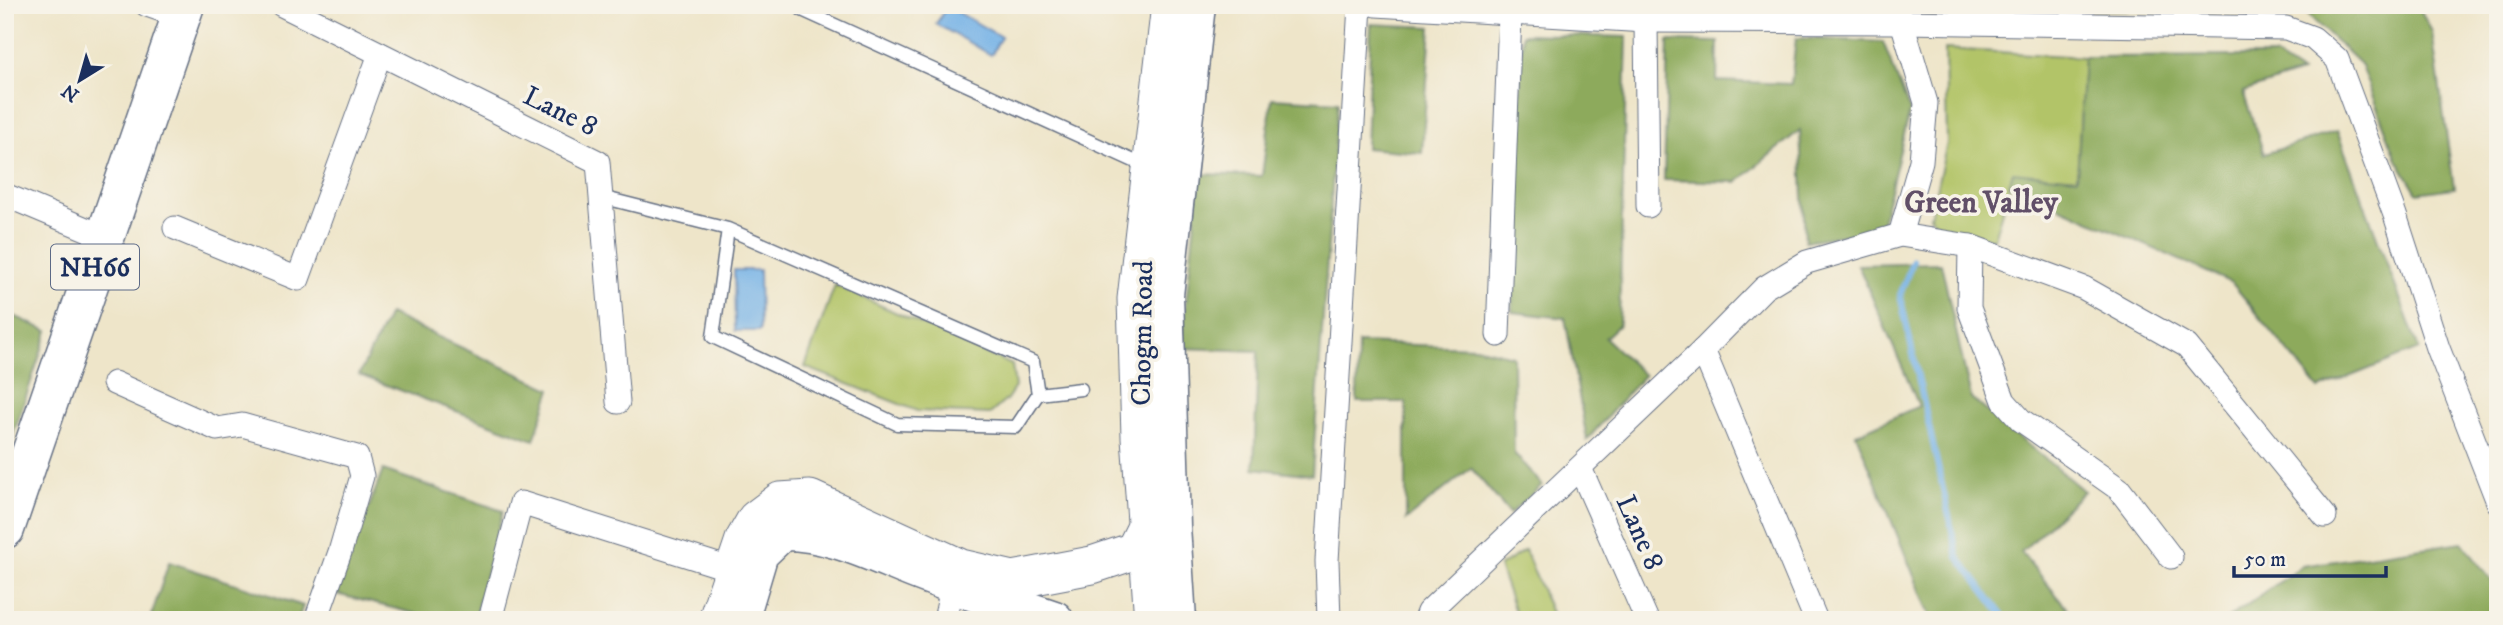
<svg xmlns="http://www.w3.org/2000/svg" width="2503" height="625" font-family="'IM FELL DW Pica',serif">
	<style>
		.green { fill: #b2c468; stroke: #667a63; stroke-width: 2 }
		.forest { fill: #8daa5c; stroke: #546c5d; stroke-width: 2 }
		.water { fill: #73b1e6; stroke: #4770a2; stroke-width: 2 }
		.lines { fill: none; stroke-linecap: round; stroke-linejoin: round }
		.stream { stroke: #73b1e6; stroke-width: 6 }
		.service-casing { stroke: #656f83; stroke-width: 15 }
		.minor-casing { stroke: #656f83; stroke-width: 25 }
		.primary-casing { stroke: #656f83; stroke-width: 39 }
		.trunk-casing { stroke: #656f83; stroke-width: 41 }
		.service { stroke: #fff; stroke-width: 12 }
		.minor { stroke: #fff; stroke-width: 23 }
		.primary { stroke: #fff; stroke-width: 37 }
		.trunk { stroke: #fff; stroke-width: 38 }
		.labels { text-anchor: middle; stroke-width: 7; stroke-linejoin: round; paint-order: stroke }
		.shield { fill: #f7f3e8; stroke: #5d6a87; stroke-width: 2 }
		.shield-label { font-size: 26px; font-weight: bold; fill: #1b2f5e }
		.street-label { font-size: 28px; fill: #1b2f5e; stroke: #f7f3e8 }
		.neighbourhood-label { font-size: 30px; font-weight: bold; fill: #614f68; stroke: #f7f3e8 }
	</style>
	<rect width="100%" height="100%" fill="#f7f3e8"/>
	<filter id="ink" filterUnits="userSpaceOnUse"><feTurbulence type="fractalNoise" baseFrequency=".0143" numOctaves="2"/><feDisplacementMap in="SourceGraphic" scale="14" xChannelSelector="R" yChannelSelector="G"/><feConvolveMatrix kernelMatrix="1 2 1 2 8 2 1 2 1" color-interpolation-filters="sRGB"/></filter>
	<filter id="wash" filterUnits="userSpaceOnUse"><feTurbulence type="fractalNoise" baseFrequency=".00686" numOctaves="4" result="noise"/><feDisplacementMap in="SourceGraphic" scale="28" xChannelSelector="R" yChannelSelector="G"/><feGaussianBlur stdDeviation="1.57" result="paint"/><feColorMatrix in="noise" values="0 0 0 0 0 0 0 0 0 0 0 0 0 0 0 0 0 1.4 0 .05"/><feComposite in="paint" operator="in"/></filter>
	<g filter="url(#wash)">
		<rect width="100%" height="100%" fill="#eee5c9"/>
		<g class="green">
			<path d="M1945 49 2084 57 2077 178 2013 173 1994 239 1938 226 1930 216 1947 143Z"/>
			<path d="M835 285 1012 365 1015 387 1007 399 990 414 917 411 805 367Z"/>
			<path d="M1525 550 1554 620H1518L1499 567Z"/>
		</g>
		<g class="forest">
			<path d="M1735 5H2418L2432 32 2454 188 2417 193 2397 159 2360 64 2305 12Z"/>
			<path d="M1371 24 1431 27 1422 153 1366 148Z"/>
			<path d="M1522 34 1627 37 1619 325 1605 338 1644 375 1587 440 1565 318 1512 312Z"/>
			<path d="M1796 38 1883 42 1910 111 1880 230 1805 241 1800 130 1737 182 1664 180 1668 41 1718 42 1717 81 1791 84Z"/>
			<path d="M2275 56 2301 73 2243 92 2264 154 2337 131 2419 349 2319 389 2232 283 2009 185 2013 172 2077 178 2084 57Z"/>
			<path d="M1272 98 1338 102 1312 475 1254 468 1258 351 1181 348 1200 174 1262 176Z"/>
			<path d="M1941 263 1971 398 2084 491 2021 552 2077 620H1932L1856 434 1919 406 1858 265Z"/>
			<path d="M5 312 48 331 5 459Z"/>
			<path d="M389 314 551 389 534 440 359 375Z"/>
			<path d="M1358 343 1475 347 1513 356 1514 453 1542 485 1510 514 1471 468 1406 520V402H1357Z"/>
			<path d="M383 470 503 511 474 620H441L336 594Z"/>
			<path d="M2462 542 2498 589V620H2226L2302 566Z"/>
			<path d="M169 562 303 606 298 620H150Z"/>
		</g>
		<g class="water">
			<path d="M947 6 1001 37 991 55 936 24Z"/>
			<path d="M759 270 760 331H735L734 270Z"/>
		</g>
		<g class="lines">
			<path class="stream" d="M1913 260 1900 295 1958 557 2006 620"/>
		</g>
	</g>
	<g filter="url(#ink)">
		<g class="lines">
			<g class="service-casing">
				<g id="service">
					<path d="M802 10 1147 167"/>
					<path d="M601 197 728 229 1033 362 1038 394 1016 427 897 424 713 337 728 229"/>
					<path d="M1038 394 1081 389"/>
				</g>
			</g>
			<g class="minor-casing">
				<g id="minor">
					<path d="M147 5 181 17"/>
					<path d="M282 5 598 162 618 402"/>
					<path d="M1376 5 1646 21 1902 22 2286 28 2313 38 2337 59 2395 215 2438 348 2498 502"/>
					<path d="M1646 21 1648 206"/>
					<path d="M5 195 105 237"/>
					<path d="M175 228 298 279 380 54"/>
					<path d="M1900 235 1921 161 1926 103 1902 22"/>
					<path d="M1970 246 1969 308 2004 401 2021 420 2119 489 2171 557"/>
					<path d="M1498 335 1510 14"/>
					<path d="M1703 350 1816 620"/>
					<path d="M114 383 217 429 242 425 357 457 362 476 340 552 316 620"/>
					<path d="M1580 468 1647 620"/>
					<path d="M490 620 521 503 746 574"/>
					<path d="M945 620 953 584"/>
					<path d="M1329 620 1327 561 1360 5"/>
					<path d="M1425 620 1428 612 1703 350 1764 288 1807 262 1900 235 1970 246 2084 288 2187 346 2325 516"/>
				</g>
			</g>
			<g class="primary-casing">
				<g id="primary">
					<path d="M717 620 744 540 756 519 780 501 810 499 961 568 1013 580 1092 565 1134 551 1147 525"/>
					<path d="M1153 620 1140 437 1136 299 1170 5"/>
				</g>
			</g>
			<g class="trunk-casing">
				<g id="trunk">
					<path d="M5 529 185 5"/>
					<path d="M739 620 759 553 782 531C829 530 873 553 916 570 962 588 1007 604 1054 620"/>
					<path d="M1177 620 1171 526 1164 295 1196 5"/>
				</g>
			</g>
			<use href="#service" class="service"/>
			<use href="#minor" class="minor"/>
			<use href="#primary" class="primary"/>
			<use href="#trunk" class="trunk"/>
		</g>
	</g>
	<g class="labels">
		<rect class="shield" x="51" y="244.5" width="88" height="45" rx="5"/>
		<g class="shield-label">
			<text x="95" y="276">NH66</text>
		</g>
		<g class="street-label">
			<text transform="translate(561 110) rotate(26)" y="10">Lane 8</text>
			<text transform="translate(1141 333) rotate(-89)" y="10">Chogm Road</text>
			<text transform="translate(1641 532) rotate(66)" y="10">Lane 8</text>
		</g>
		<g class="neighbourhood-label">
			<text x="1981" y="212">Green Valley</text>
		</g>
	</g>
	<rect width="2503" height="625" fill="none" stroke="#f7f3e8" stroke-width="28"/>
	<g transform="translate(80 80) rotate(217)" stroke="#f7f3e8" stroke-width="5" paint-order="stroke">
	<path d="M0-5L12 26L0 18L-12 26Z" fill="#1b2f5e"/>
	<text y="-10" font-size="19" font-weight="bold" text-anchor="middle" fill="#1b2f5e">N</text>
	</g>
	<path d="M2234 566v10h152v-10" fill="none" stroke="#1b2f5e" stroke-width="3.5"/>
	<text x="2244" y="566" font-size="21" fill="#1b2f5e" stroke="#f7f3e8" stroke-width="5" paint-order="stroke">50 m</text>
</svg>
